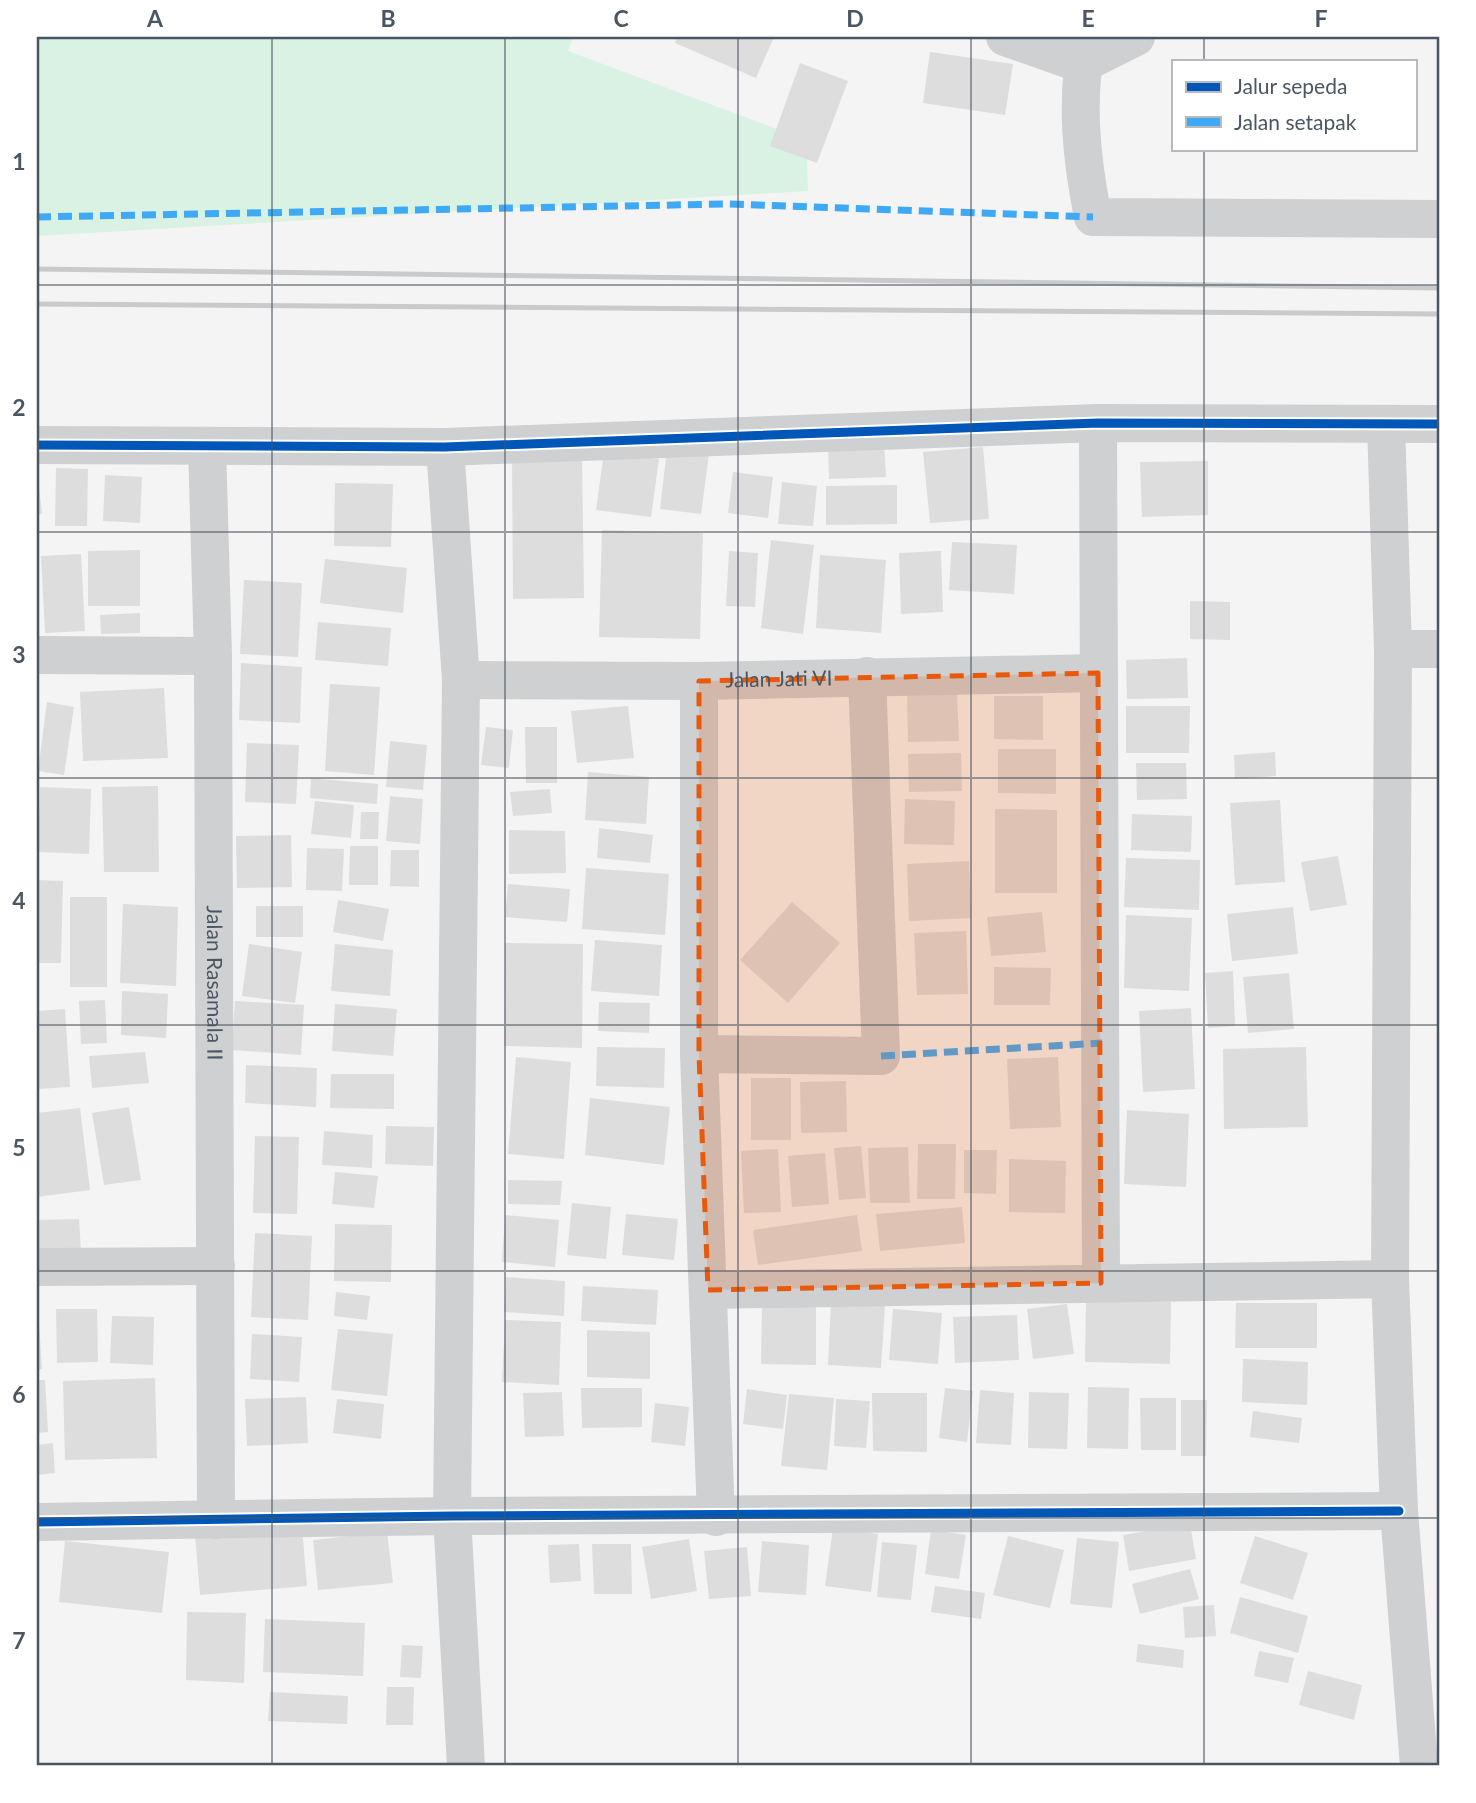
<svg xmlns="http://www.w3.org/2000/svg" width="1476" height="1803" font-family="Lato,sans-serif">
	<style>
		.green { fill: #d9f2e3 }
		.building { fill: #ddddde }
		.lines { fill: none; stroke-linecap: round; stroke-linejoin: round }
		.minor { stroke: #ced0d2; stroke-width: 38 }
		.rail { stroke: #c9cacc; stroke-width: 5 }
		.quiet { stroke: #3fa9f5; stroke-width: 7; stroke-dasharray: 14 7; stroke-linecap: butt }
		.cycleway-casing { stroke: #fff; stroke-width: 13 }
		.cycleway { stroke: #0057b8; stroke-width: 9 }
		.marked { fill: #e8590c; fill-opacity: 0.2; stroke: #e8590c; stroke-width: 5; stroke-dasharray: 14 9; stroke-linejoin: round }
		.grid { fill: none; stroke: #4a5661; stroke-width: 2; stroke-opacity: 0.55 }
		.labels { text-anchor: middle; stroke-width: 5; stroke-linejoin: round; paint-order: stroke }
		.street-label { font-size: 21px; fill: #4a5661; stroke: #fff }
		.neatline { fill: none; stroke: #4a5661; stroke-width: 2.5 }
		.grid-label { font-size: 23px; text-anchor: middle; font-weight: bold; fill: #4a5661 }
	</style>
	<rect width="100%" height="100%" fill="#f4f4f4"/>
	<path class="green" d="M37 37H573L568 51 806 140 808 191 37 236Z"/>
	<g class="building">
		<path d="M677 37H774L756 78 675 43Z"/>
		<path d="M930 52 1013 64 1005 115 923 103Z"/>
		<path d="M800 63 848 81 817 163 770 146Z"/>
		<path d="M884 442 886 477 829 479 828 444Z"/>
		<path d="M983 447 989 519 930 523 923 452Z"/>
		<path d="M667 449 709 454 701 514 660 509Z"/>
		<path d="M604 452 659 459 651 517 596 510Z"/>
		<path d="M512 456H582L584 598 513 599Z"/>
		<path d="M1208 461V515L1142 517 1140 462Z"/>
		<path d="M37 467 42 514H37Z"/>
		<path d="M56 468 88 469 87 526H55Z"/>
		<path d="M733 472 773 477 768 518 728 513Z"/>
		<path d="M105 475 142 477 140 523 103 521Z"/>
		<path d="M782 482 817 486 813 526 778 524Z"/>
		<path d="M335 483 393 484 391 547 334 546Z"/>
		<path d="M897 485V524L826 525V486Z"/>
		<path d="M602 530 703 533 700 639 599 637Z"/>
		<path d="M771 540 814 545 803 634 761 628Z"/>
		<path d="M952 542 1017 545 1014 594 949 590Z"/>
		<path d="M140 550V606H88V551Z"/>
		<path d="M729 551 758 553 755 607 726 606Z"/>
		<path d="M941 551 943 612 901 614 899 553Z"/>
		<path d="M81 554 85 631 45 633 41 556Z"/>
		<path d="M820 555 886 560 881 633 816 628Z"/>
		<path d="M325 559 407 568 403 613 320 603Z"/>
		<path d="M244 580 302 583 298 657 240 654Z"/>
		<path d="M1190 601 1230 602V640L1190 639Z"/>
		<path d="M140 613V633L101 634 100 615Z"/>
		<path d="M318 622 391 628 388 666 315 660Z"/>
		<path d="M1187 658 1188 698 1127 699 1126 660Z"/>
		<path d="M241 663 302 667 300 723 239 720Z"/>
		<path d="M330 684 380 687 374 775 325 771Z"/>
		<path d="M164 688 168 758 83 761 80 692Z"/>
		<path d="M957 693 959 741 908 742 907 695Z"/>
		<path d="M994 696H1043V740L994 739Z"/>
		<path d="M47 702 74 707 64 775 38 771Z"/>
		<path d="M628 706 634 758 577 763 571 711Z"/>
		<path d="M1126 706H1190L1189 753H1126Z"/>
		<path d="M486 727 513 730 509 768 481 765Z"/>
		<path d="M525 727H557V783H526Z"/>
		<path d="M390 741 427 745 423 790 386 787Z"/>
		<path d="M247 743 299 745 296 804 245 802Z"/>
		<path d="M998 749H1056V794L998 793Z"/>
		<path d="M1275 752 1276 776 1235 779 1234 755Z"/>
		<path d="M961 753 962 791 909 792 908 754Z"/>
		<path d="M1136 763H1186L1187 799 1137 800Z"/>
		<path d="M588 772 649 777 646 824 585 820Z"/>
		<path d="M311 778 378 784 377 804 310 798Z"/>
		<path d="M158 786 159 872H104L102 787Z"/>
		<path d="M40 787 91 789 89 854 38 852Z"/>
		<path d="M550 789 552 813 513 816 510 792Z"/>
		<path d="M390 796 423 799 420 844 386 841Z"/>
		<path d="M905 799 955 801 954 845 904 844Z"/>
		<path d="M1280 800 1285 882 1235 885 1230 803Z"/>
		<path d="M315 801 354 805 351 838 311 834Z"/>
		<path d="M995 809 1057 810V893H995Z"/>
		<path d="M361 812H379L378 839H360Z"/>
		<path d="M1132 814 1192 816 1191 852 1131 850Z"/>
		<path d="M599 828 653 835 650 863 597 858Z"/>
		<path d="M509 830 565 831 566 873 509 874Z"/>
		<path d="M291 835 292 887 237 888 236 836Z"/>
		<path d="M350 846H378V885H349Z"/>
		<path d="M307 848 344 849 342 891 306 890Z"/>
		<path d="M391 850H419V887L390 886Z"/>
		<path d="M1338 856 1347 905 1310 911 1301 862Z"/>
		<path d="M1126 858 1200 860 1199 910 1124 907Z"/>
		<path d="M969 861 971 918 909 921 907 864Z"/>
		<path d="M586 868 669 874 665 935 582 929Z"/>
		<path d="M37 880 63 881 61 963H37Z"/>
		<path d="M508 884 570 889 567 922 505 917Z"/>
		<rect x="70" y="897" width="37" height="90"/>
		<path d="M338 900 389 909 383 941 333 932Z"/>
		<path d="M792 902 840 943 788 1003 740 960Z"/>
		<path d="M123 904 178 907 176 986 120 983Z"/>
		<rect x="256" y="906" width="47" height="31"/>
		<path d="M1293 907 1298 954 1232 961 1227 914Z"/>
		<path d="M1042 912 1046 952 991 956 987 917Z"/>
		<path d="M1126 915 1192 918 1189 991 1124 988Z"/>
		<path d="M966 931 968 994 917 995 914 933Z"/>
		<path d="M595 940 662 945 659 996 591 991Z"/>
		<path d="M505 943 583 944 582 1048 504 1046Z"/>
		<path d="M249 944 302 952 295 1003 242 996Z"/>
		<path d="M335 944 393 950 390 996 331 991Z"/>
		<path d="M994 967 1051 968 1050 1005H994Z"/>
		<path d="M1233 971 1235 1026 1208 1028 1205 973Z"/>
		<path d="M1289 973 1294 1029 1248 1033 1243 977Z"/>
		<path d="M122 991 168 994 166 1038 121 1035Z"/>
		<path d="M105 1000 107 1043 81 1044 79 1001Z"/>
		<path d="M235 1001 304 1005 301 1055 232 1050Z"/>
		<path d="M599 1002 650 1003 649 1033 598 1031Z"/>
		<path d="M335 1004 397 1009 393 1056 332 1051Z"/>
		<path d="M1191 1008 1195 1089 1143 1092 1139 1011Z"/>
		<path d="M65 1009 70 1087 37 1089V1011Z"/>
		<path d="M597 1047 665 1048 664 1088 596 1086Z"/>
		<path d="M1306 1047 1308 1127 1224 1129 1223 1049Z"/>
		<path d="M145 1052 149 1083 92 1088 89 1056Z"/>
		<path d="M516 1057 571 1062 564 1159 508 1154Z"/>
		<path d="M1058 1057 1061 1127 1010 1129 1007 1059Z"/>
		<path d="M246 1065 317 1068 316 1107 245 1103Z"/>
		<path d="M331 1074H394V1109L330 1108Z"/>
		<rect x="751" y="1078" width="40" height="62"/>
		<path d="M846 1081 847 1132 801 1133 800 1082Z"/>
		<path d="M590 1098 670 1107 664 1165 585 1155Z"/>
		<path d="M129 1107 141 1180 104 1185 92 1113Z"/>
		<path d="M80 1108 90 1190 37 1197V1113Z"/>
		<path d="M1127 1110 1189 1114 1186 1187 1124 1184Z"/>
		<path d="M386 1126 434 1127 433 1166 385 1164Z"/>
		<path d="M324 1131 373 1135 372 1168 322 1165Z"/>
		<path d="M255 1136 299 1137 297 1214 253 1213Z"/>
		<path d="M918 1144H956L955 1199H917Z"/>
		<path d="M861 1146 866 1198 839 1200 834 1148Z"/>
		<path d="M908 1147 910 1203H870L868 1148Z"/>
		<path d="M778 1149 781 1212 744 1213 741 1151Z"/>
		<path d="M964 1150H997L996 1194 964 1193Z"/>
		<path d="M825 1153 829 1204 792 1207 788 1156Z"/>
		<path d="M1009 1159 1066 1161 1065 1213 1009 1212Z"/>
		<path d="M335 1172 378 1176 374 1208 332 1204Z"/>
		<path d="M508 1180 562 1181 560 1205 508 1204Z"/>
		<path d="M572 1203 611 1207 606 1259 567 1255Z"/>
		<path d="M962 1207 965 1243 880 1251 876 1214Z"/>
		<path d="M626 1214 678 1219 674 1260 622 1255Z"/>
		<path d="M505 1215 559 1220 555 1267 502 1262Z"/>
		<path d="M857 1215 862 1251 758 1265 753 1230Z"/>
		<path d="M79 1219 81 1251 37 1253V1220Z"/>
		<path d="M335 1224 392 1225 391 1282 334 1281Z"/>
		<path d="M255 1233 312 1236 308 1320 251 1317Z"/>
		<path d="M506 1277 565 1281 564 1316 504 1312Z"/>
		<path d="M583 1286 658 1290 656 1325 581 1321Z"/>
		<path d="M336 1292 370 1296 367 1320 334 1316Z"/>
		<path d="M1086 1300 1171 1302 1170 1364 1085 1362Z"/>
		<path d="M831 1302 885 1305 881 1368 828 1365Z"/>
		<path d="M1236 1303H1317V1348H1235Z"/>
		<path d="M762 1304 816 1305V1365L761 1364Z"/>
		<path d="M1067 1304 1074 1354 1033 1359 1027 1309Z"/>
		<path d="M56 1309H97L98 1362 57 1363Z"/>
		<path d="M893 1309 942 1313 938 1364 889 1360Z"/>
		<path d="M1017 1315 1019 1360 955 1363 953 1317Z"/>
		<path d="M112 1316 154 1317 153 1365 110 1363Z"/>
		<path d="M505 1320 561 1322 559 1385 502 1382Z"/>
		<path d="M37 1323H39L42 1369 37 1370Z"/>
		<path d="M338 1329 393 1334 387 1396 331 1390Z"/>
		<path d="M587 1330 650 1332V1379L587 1377Z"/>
		<path d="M252 1334 302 1337 299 1382 250 1379Z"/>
		<path d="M1243 1359 1308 1362 1307 1405 1242 1402Z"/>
		<path d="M155 1378 157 1458 65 1460 63 1381Z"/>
		<path d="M37 1380H45L48 1432 37 1433Z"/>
		<path d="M1088 1387 1129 1388 1128 1449 1087 1448Z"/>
		<path d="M581 1388H642V1427L582 1428Z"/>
		<path d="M945 1388 973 1391 967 1442 939 1438Z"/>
		<path d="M747 1389 787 1395 783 1429 743 1424Z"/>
		<path d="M980 1390 1014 1393 1011 1445 976 1443Z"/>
		<path d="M562 1392 564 1436 525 1437 523 1393Z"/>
		<path d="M1029 1392 1069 1393 1067 1449 1028 1448Z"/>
		<path d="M872 1393H927V1452L873 1451Z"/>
		<path d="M789 1394 834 1398 827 1470 781 1466Z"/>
		<path d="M306 1397 308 1443 247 1446 245 1399Z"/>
		<path d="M1140 1398H1176V1450H1141Z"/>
		<path d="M337 1399 384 1404 381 1439 333 1433Z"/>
		<path d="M836 1399 870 1401 866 1448 834 1446Z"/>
		<path d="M1181 1400H1207L1206 1456H1181Z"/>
		<path d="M655 1403 689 1407 685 1446 651 1442Z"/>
		<path d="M1253 1411 1302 1418 1299 1443 1250 1437Z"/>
		<path d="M53 1443 55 1473 37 1475V1445Z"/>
		<path d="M1190 1524 1196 1559 1129 1571 1123 1535Z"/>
		<path d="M302 1527 307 1586 200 1595 195 1535Z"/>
		<path d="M833 1528 878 1534 871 1592 825 1586Z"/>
		<path d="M931 1530 966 1535 959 1579 925 1574Z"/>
		<path d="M387 1532 393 1583 318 1590 313 1540Z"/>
		<path d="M1008 1536 1064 1550 1050 1608 993 1595Z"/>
		<path d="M1255 1536 1308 1553 1293 1600 1240 1583Z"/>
		<path d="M1077 1538 1119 1542 1112 1608 1070 1604Z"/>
		<path d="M689 1539 697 1591 651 1599 642 1547Z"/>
		<path d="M65 1541 169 1552 162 1613 59 1602Z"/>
		<path d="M762 1541 809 1545 806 1595 758 1592Z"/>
		<path d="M882 1542 917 1545 911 1600 877 1597Z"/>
		<path d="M579 1544 581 1581 550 1583 548 1545Z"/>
		<path d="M592 1544H631L632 1594H594Z"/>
		<path d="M747 1547 751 1596 709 1599 704 1551Z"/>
		<path d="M1190 1569 1199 1599 1140 1614 1132 1584Z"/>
		<path d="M935 1586 985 1593 981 1619 931 1612Z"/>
		<path d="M1240 1597 1308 1616 1298 1653 1230 1633Z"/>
		<path d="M1214 1605 1216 1636 1185 1638 1183 1607Z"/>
		<path d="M187 1612 246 1613 244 1683 186 1680Z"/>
		<path d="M265 1619 365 1623 363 1676 263 1672Z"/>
		<path d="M1138 1644 1184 1650 1183 1668 1136 1662Z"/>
		<path d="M402 1645 423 1646 421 1678 400 1677Z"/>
		<path d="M1259 1651 1294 1658 1288 1683 1254 1676Z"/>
		<path d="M1308 1671 1362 1685 1354 1720 1299 1705Z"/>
		<path d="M387 1687H414L413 1725H386Z"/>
		<path d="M270 1692 348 1696 347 1724 268 1721Z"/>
	</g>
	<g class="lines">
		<g class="minor">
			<path d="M1005 37 1082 64 1136 37"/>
			<path d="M1088 37C1075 97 1081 157 1093 217L1439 219"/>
			<path d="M1098 423 1101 1283"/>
			<path d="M1386 424 1393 649 1390 1279 1399 1511 1419 1766"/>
			<path d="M37 445 445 447 1098 423 1439 424"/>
			<path id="s1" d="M207 446 213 656 216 1520"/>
			<path d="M445 447 461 680 452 1516 466 1766"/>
			<path d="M1393 649H1439"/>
			<path d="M37 655 213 656"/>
			<path id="s2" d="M461 680 699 681 1098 673"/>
			<path d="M699 681V1054L716 1517"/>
			<path d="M699 1054 881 1056 867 676"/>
			<path d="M37 1267 216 1266"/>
			<path d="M708 1290 1390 1279"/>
			<path d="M37 1522 452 1516 1399 1511"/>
		</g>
		<g class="rail">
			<path d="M37 269 1439 288"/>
			<path d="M37 304 1439 314"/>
		</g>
		<g class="quiet">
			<path d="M37 217 727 204 1093 217"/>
			<path d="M881 1056 1102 1043"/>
		</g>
		<g class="cycleway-casing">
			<g id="cycleway">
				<path d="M37 445 445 447 1098 423 1439 424"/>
				<path d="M37 1522 452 1516 1399 1511"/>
			</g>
		</g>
		<use href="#cycleway" class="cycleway"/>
	</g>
	<path class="marked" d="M1098 673 1101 1283 708 1290 699 1054V681Z"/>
	<path class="grid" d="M272 37V1766M505 37V1766M738 37V1766M971 37V1766M1204 37V61M1204 149V1766M37 285H1439M37 532H1439M37 778H1439M37 1025H1439M37 1271H1439M37 1518H1439"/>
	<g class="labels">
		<g class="street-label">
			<text dy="7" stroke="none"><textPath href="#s2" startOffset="318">Jalan Jati VI</textPath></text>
			<text dy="7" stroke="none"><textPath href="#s1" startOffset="537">Jalan Rasamala II</textPath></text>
		</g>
	</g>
	<rect width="1476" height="1803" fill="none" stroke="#ffffff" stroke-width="77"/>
	<rect x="1172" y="60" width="245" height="91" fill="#ffffff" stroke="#b7bbc0" stroke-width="2"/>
	<rect x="1186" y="82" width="35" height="10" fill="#0057b8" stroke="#b7bbc0" stroke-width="2"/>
	<text x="1234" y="94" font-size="21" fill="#4a5661">Jalur sepeda</text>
	<rect x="1186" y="117" width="35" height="10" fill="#3fa9f5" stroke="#b7bbc0" stroke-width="2"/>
	<text x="1234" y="130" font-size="21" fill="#4a5661">Jalan setapak</text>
	<rect x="38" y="38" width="1400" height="1726" class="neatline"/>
	<g class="grid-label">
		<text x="155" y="27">A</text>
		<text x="388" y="27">B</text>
		<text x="621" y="27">C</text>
		<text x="855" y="27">D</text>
		<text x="1088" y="27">E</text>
		<text x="1321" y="27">F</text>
		<text x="19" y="170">1</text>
		<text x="19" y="416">2</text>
		<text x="19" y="663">3</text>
		<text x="19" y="909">4</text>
		<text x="19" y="1156">5</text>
		<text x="19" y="1403">6</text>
		<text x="19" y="1649">7</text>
	</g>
</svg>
